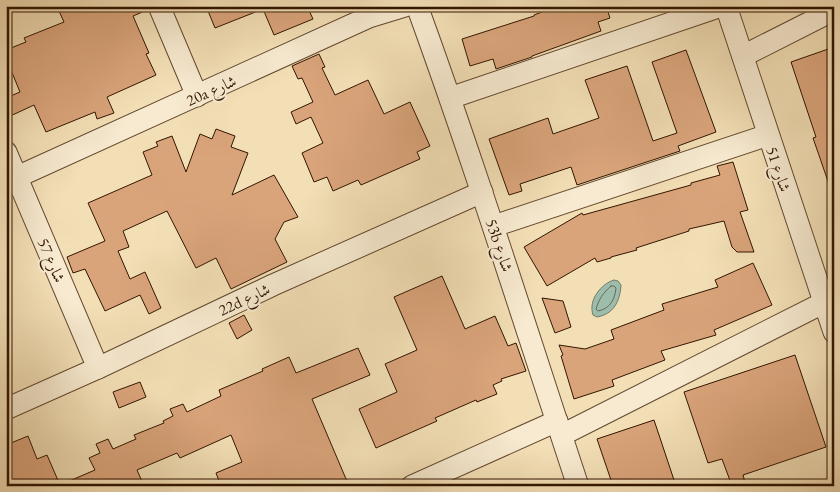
<svg xmlns="http://www.w3.org/2000/svg" width="840" height="492" font-family="'EB Garamond',Amiri,serif">
	<style>
		.water { fill: #9cbdab; stroke: #727a67 }
		.lines { fill: none; stroke-linecap: round; stroke-linejoin: round }
		.shore { stroke: #676956; stroke-width: 1 }
		.building { fill: #daa47b; stroke: #321500 }
		.minor-casing { stroke: #62482e; stroke-width: 23 }
		.minor { stroke: #f7ead0; stroke-width: 21 }
		.labels { text-anchor: middle; stroke-width: 4; stroke-linejoin: round; paint-order: stroke }
		.street-label { font-size: 16px; fill: #321500; stroke: #f7ead0 }
	</style>
	<rect width="100%" height="100%" fill="#f3dfb6"/>
	<filter id="stains"><feTurbulence type="fractalNoise" baseFrequency=".004" numOctaves="4"/><feColorMatrix values="0 0 0 0 .2 0 0 0 0 .09 0 0 0 0 .02 0 0 0 .5 -.17"/></filter>
	<radialGradient id="worn" r=".72"><stop offset=".6" stop-color="#630" stop-opacity="0"/><stop offset="1" stop-color="#630" stop-opacity=".3"/></radialGradient>
	<path class="water" d="M614 280 618 281 621 285C620 301 614 314 597 317L593 315C588 300 601 284 614 280Z"/>
	<g class="lines">
		<path class="shore" d="M611 286H614L616 288C615 299 610 309 598 311L596 309C599 299 603 293 611 286Z"/>
	</g>
	<g class="building">
		<path d="M72 6H147V10L133 16 149 53 146 54 156 75 107 97 114 113 97 119 95 112 46 132 34 105 6 118V98L20 92 6 58V50L26 42 24 38 64 22 59 11Z"/>
		<path d="M206 6H307L313 19 274 35 263 9 215 28Z"/>
		<path d="M558 6H606L610 18 598 22 601 31 532 56V57L496 69 493 59 470 66 462 39 534 16V15Z"/>
		<path d="M834 47V190H831L813 138 816 137 791 62Z"/>
		<path d="M686 50 716 132 678 146 680 151 577 185 571 167 520 184 522 191 509 195 489 139 548 118 553 134 599 118 585 80 627 66 653 141 677 133 652 62Z"/>
		<path d="M319 54 325 67 322 68 335 95 368 80 384 114 410 102 430 146 417 152 420 159 361 185 358 180 333 191 327 177 314 182 302 153 323 143 311 117 296 124 291 112 313 102 302 78 298 79 292 66Z"/>
		<path d="M216 129 235 136 231 147 248 153 232 195 274 175 298 217 284 222 275 239 287 262 231 289 216 258 196 268 167 211 123 231 129 247 118 251 130 279 145 272 161 308 149 314 140 295 105 311 85 269 73 273 67 257 105 241 88 203 152 175 143 152 158 146 156 142 172 136 186 172 200 134 212 139Z"/>
		<path d="M733 162 748 210 740 212 754 252H737L732 247 724 221 689 229V231L636 248 637 250 611 257V258L597 262 595 258 547 286 524 247 582 213 583 215 691 185V183L720 175 717 166Z"/>
		<path d="M753 263 772 305 714 330 716 335 661 351 665 360 612 380 614 386 574 399 561 356 563 355 559 345 585 349 614 339 611 330 664 310 662 304 718 287 715 280Z"/>
		<path d="M442 276 465 329 495 316 508 346 516 343 526 371 501 379 502 381 493 385 497 394 477 402 476 400 435 418 437 421 376 448 359 409 397 392 385 364 417 350 394 297Z"/>
		<path d="M542 298 563 301 571 327 555 333Z"/>
		<path d="M244 315 252 330 237 339 229 323Z"/>
		<path d="M358 348 370 375 312 399 349 486H221L216 473 242 462 231 435 180 458 177 453 137 470 144 486H6V445L28 436 37 459 47 455 60 485 95 470 89 458 100 453 96 444 108 439 113 449 136 439 134 435 164 423 163 421 173 416 170 409 183 404 187 412 221 396 219 390 263 371 262 369 289 357 296 373Z"/>
		<path d="M795 355 826 447 743 475 746 486H732L722 459 708 463 684 392Z"/>
		<path d="M140 382 146 397 119 408 113 392Z"/>
		<path d="M654 420 676 486H613L597 439Z"/>
	</g>
	<g class="lines">
		<g class="minor-casing">
			<g id="minor">
				<path d="M159 6 197 96"/>
				<path d="M417 6C475 165 525 326 578 486"/>
				<path d="M726 6 834 332"/>
				<path d="M743 56 834 10"/>
				<path d="M450 98 721 6"/>
				<path d="M6 152 98 368"/>
				<path d="M17 177 369 17 405 6"/>
				<path d="M494 226 768 135"/>
				<path d="M6 409 98 368 273 285 482 192"/>
				<path d="M562 435 823 303"/>
				<path d="M412 486 557 421"/>
			</g>
		</g>
		<use href="#minor" class="minor"/>
	</g>
	<g class="labels">
		<g class="street-label">
			<text transform="translate(211 90) rotate(-24)" y="6">20a شارع</text>
			<text transform="translate(779 169) rotate(72)" y="6">شارع 51</text>
			<text transform="translate(500 245) rotate(72)" y="6">53b شارع</text>
			<text transform="translate(52 260) rotate(67)" y="6">شارع 57</text>
			<text transform="translate(244 299) rotate(-25)" y="6">22d شارع</text>
		</g>
	</g>
	<rect width="840" height="492" fill="none" stroke="#f3dfb6" stroke-width="25"/>
	<rect x="8" y="8" width="825" height="477" fill="none" stroke="#321500" stroke-width="2.5"/>
	<rect x="12" y="12" width="815" height="467" fill="none" stroke="#321500"/>
	<rect width="100%" height="100%" filter="url(#stains)"/>
	<rect width="100%" height="100%" fill="url(#worn)"/>
</svg>
